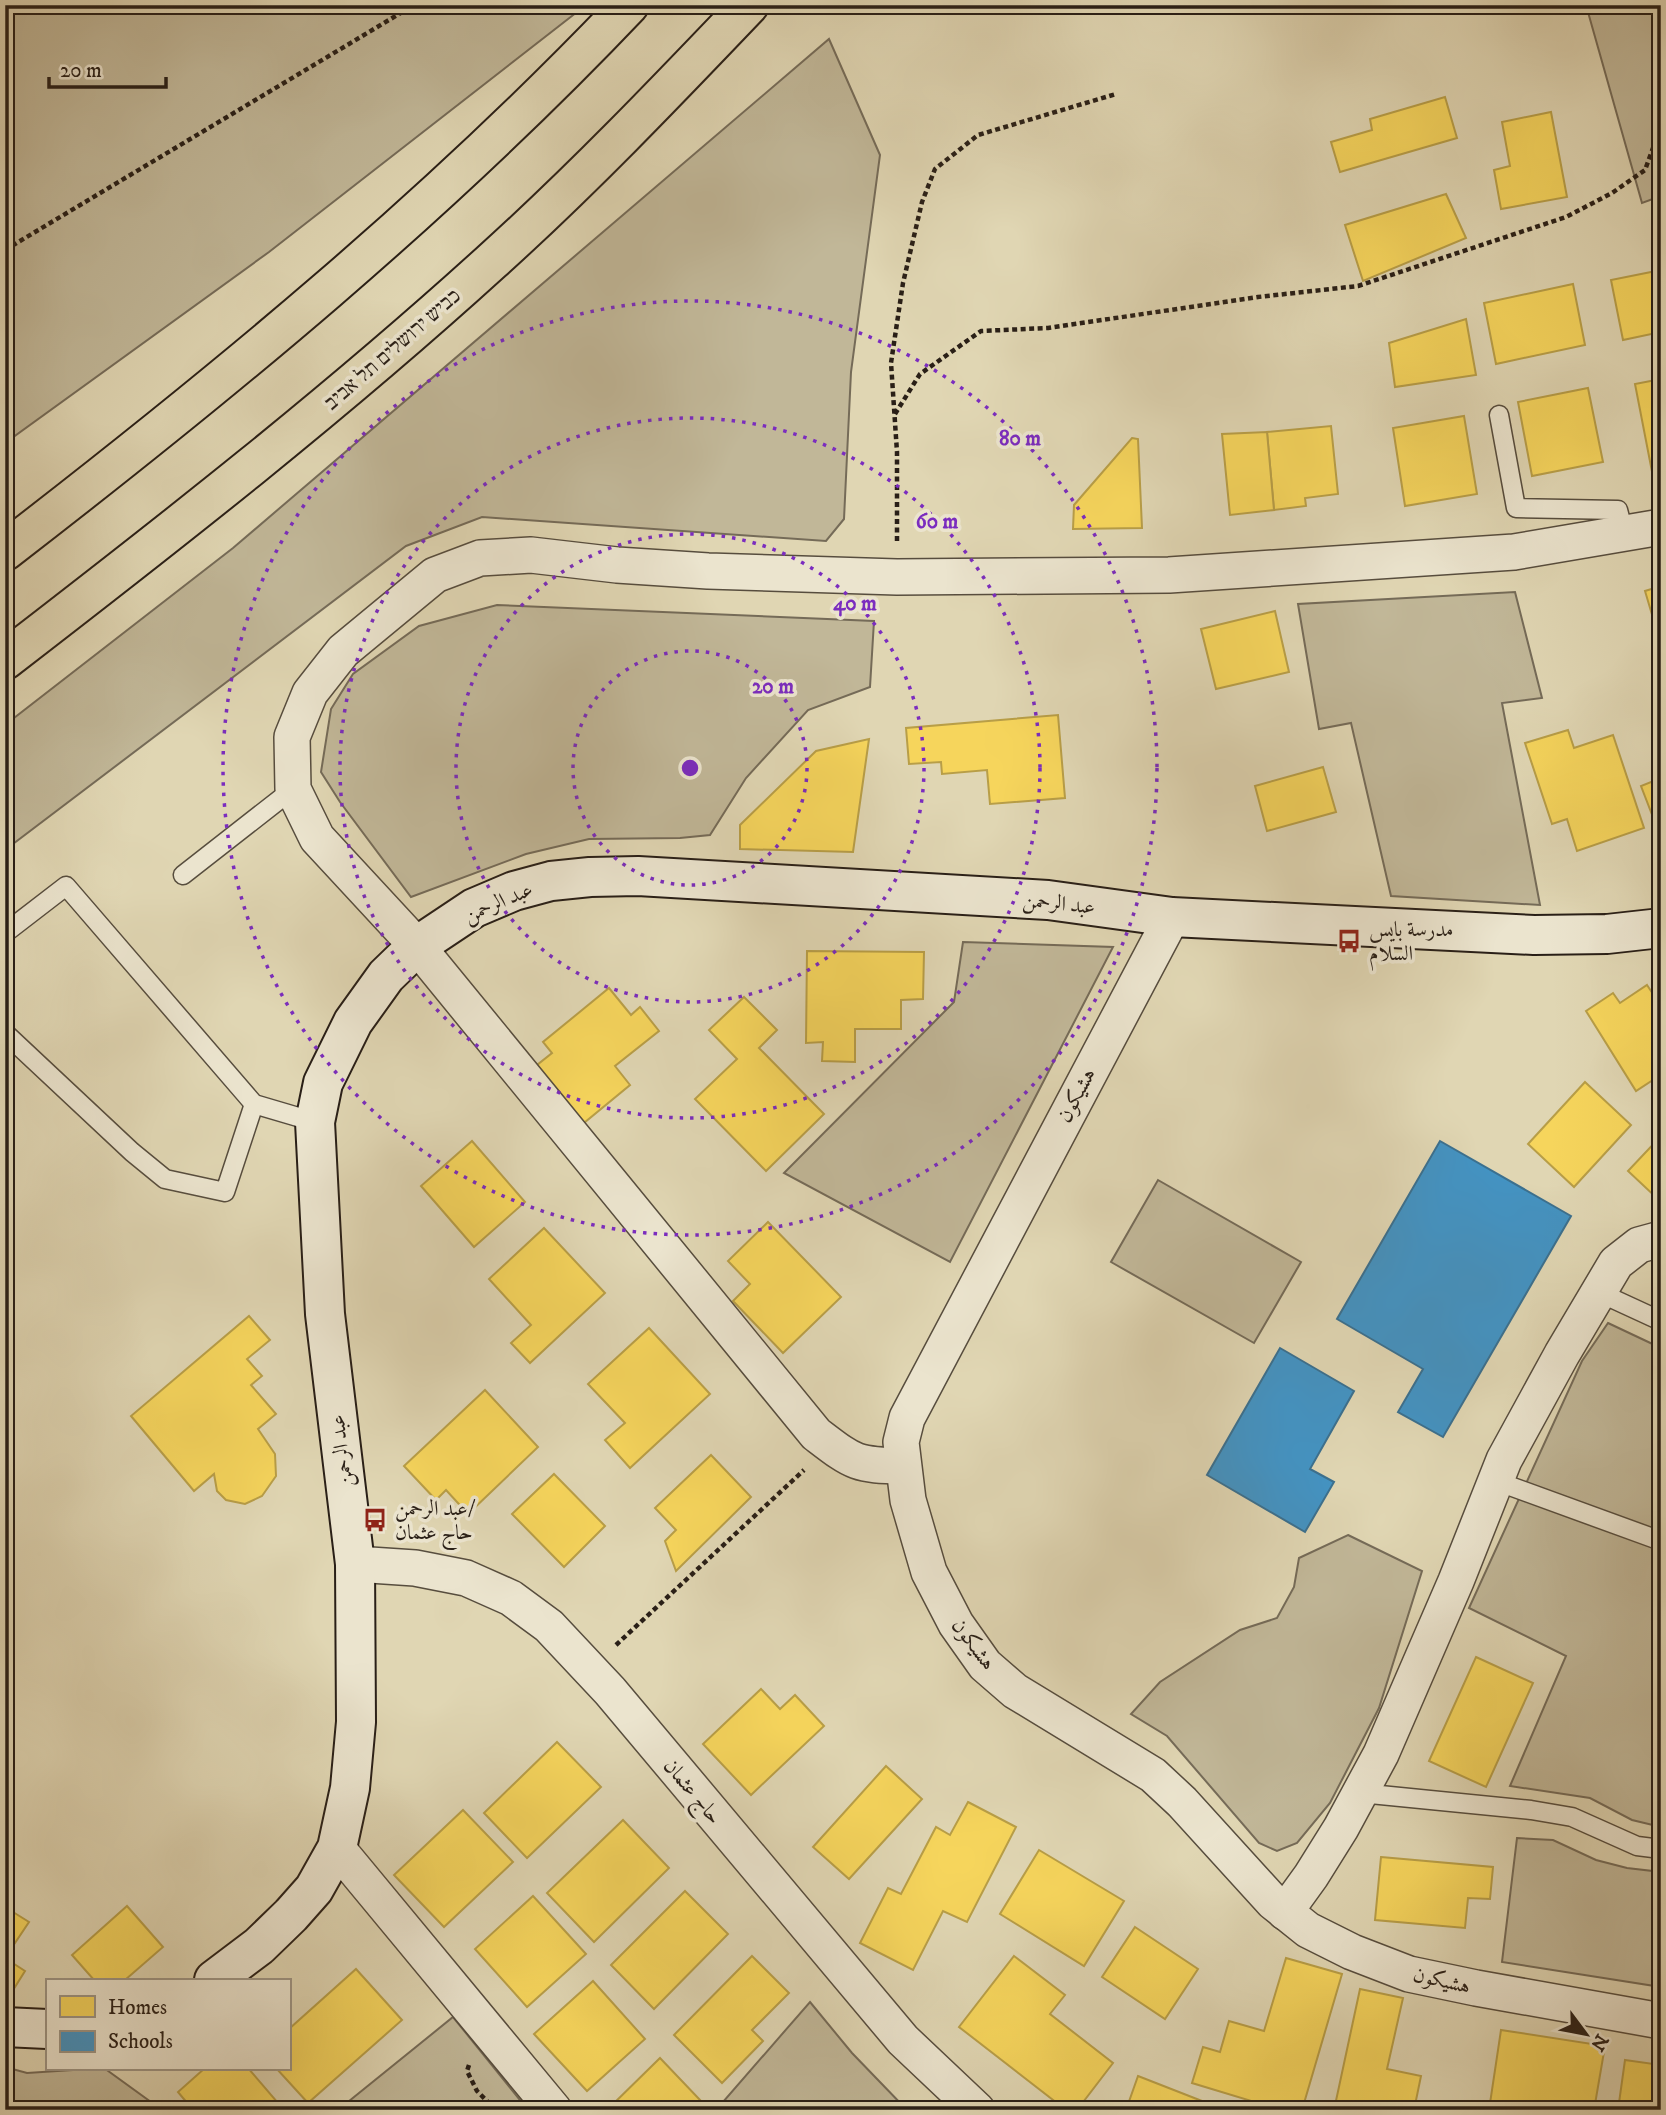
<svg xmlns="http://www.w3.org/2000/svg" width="1666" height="2115" font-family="'IM FELL DW Pica',Amiri,'Frank Ruhl Libre',serif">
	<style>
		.green { fill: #c1b798; stroke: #756b58; stroke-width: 2 }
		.homes { fill: #f6d55c; stroke: #b89e47; stroke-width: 2 }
		.schools { fill: #4393c3; stroke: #3b708f; stroke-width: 2 }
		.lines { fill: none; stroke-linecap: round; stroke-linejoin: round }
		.lane-casing { stroke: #574d3e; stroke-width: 21 }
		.street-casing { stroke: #574d3e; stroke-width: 38 }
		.secondary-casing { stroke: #291f17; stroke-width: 42 }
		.highway-casing { stroke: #291f17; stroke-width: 42 }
		.path { stroke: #291f17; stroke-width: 4.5; stroke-dasharray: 5 3.5; stroke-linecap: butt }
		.lane { stroke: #ebe4ce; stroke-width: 18 }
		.street { stroke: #ebe4ce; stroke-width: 35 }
		.secondary { stroke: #ebe4ce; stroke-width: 38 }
		.highway { stroke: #e0d6b3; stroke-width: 38 }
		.ring { fill: none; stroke: #7b2cbf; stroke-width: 3.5; stroke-dasharray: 3.5 7 }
		.labels { text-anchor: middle; stroke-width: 7; stroke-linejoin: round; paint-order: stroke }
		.street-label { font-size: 21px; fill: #291f17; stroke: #ebe4ce }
		.poi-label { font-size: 21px; fill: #291f17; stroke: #ebe4ce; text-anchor: start }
		.centre { fill: #7b2cbf; stroke: #ebe4ce; stroke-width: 3.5 }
		.ring-label { font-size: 21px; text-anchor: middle; font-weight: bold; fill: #7b2cbf; stroke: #ebe4ce; stroke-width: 7; stroke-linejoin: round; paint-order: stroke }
	</style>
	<rect width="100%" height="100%" fill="#e0d6b3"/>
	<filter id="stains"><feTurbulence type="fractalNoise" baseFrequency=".00286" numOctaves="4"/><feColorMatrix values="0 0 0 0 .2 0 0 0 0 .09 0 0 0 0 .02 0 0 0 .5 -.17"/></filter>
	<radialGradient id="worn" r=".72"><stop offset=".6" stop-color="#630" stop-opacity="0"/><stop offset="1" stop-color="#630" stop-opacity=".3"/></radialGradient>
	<g class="green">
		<path d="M5 5H586L269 252 5 443Z"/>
		<path d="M1586 5H1661V196L1642 203Z"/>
		<path d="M829 39 880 155 851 372 844 519 826 541 482 517 406 546 5 850V725L233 548Z"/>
		<path d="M1515 592 1542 698 1502 703 1540 905 1391 896 1351 723 1319 729 1298 604Z"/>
		<path d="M497 605 874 621 870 687 808 710 746 778 710 835 680 838 589 839 526 854 411 897 340 802 321 772 331 709 353 674 419 626Z"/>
		<path d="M963 942 1113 947 950 1262 784 1173 954 1002Z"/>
		<path d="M1158 1180 1301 1262 1254 1343 1111 1262Z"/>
		<path d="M1608 1323 1661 1348V1827L1632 1820 1590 1798 1510 1786 1566 1656 1469 1608 1582 1361Z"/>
		<path d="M1348 1535 1422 1571 1379 1708 1330 1803 1297 1843 1277 1851 1259 1843 1167 1736 1131 1714 1160 1682 1240 1630 1277 1618 1294 1587 1299 1558Z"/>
		<path d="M1517 1838 1553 1840 1596 1860 1627 1868 1661 1872V1987L1502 1962Z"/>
		<path d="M810 2002 852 2053 907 2110H716Z"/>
		<path d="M453 2017 528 2110H338Z"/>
		<path d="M5 2067 27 2073 104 2068 162 2110H5Z"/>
	</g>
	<g class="homes">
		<path d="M1445 97 1457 138 1340 172 1331 142 1372 130 1370 119Z"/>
		<path d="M1551 112 1567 197 1501 209 1494 170 1510 166 1502 122Z"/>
		<path d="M1446 194 1466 238 1363 281 1345 225Z"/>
		<path d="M1661 270V332L1623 340 1611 280Z"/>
		<path d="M1573 284 1585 345 1496 364 1484 303Z"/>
		<path d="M1466 319 1476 375 1395 387 1389 343Z"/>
		<path d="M1661 379V480L1654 482 1635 384Z"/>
		<path d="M1588 388 1603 462 1532 476 1518 402Z"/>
		<path d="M1464 416 1477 494 1405 506 1393 428Z"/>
		<path d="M1331 426 1338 494 1305 498 1306 506 1274 510 1267 432Z"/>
		<path d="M1267 432 1274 510 1230 515 1222 434Z"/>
		<path d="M1132 438 1138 439 1142 528 1073 529 1074 505Z"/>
		<path d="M1661 586V645L1645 591Z"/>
		<path d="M1275 611 1289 672 1216 689 1201 629Z"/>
		<path d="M1058 715 1065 798 990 804 987 770 942 774 941 762 909 764 906 728Z"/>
		<path d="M1568 730 1574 748 1613 735 1644 828 1577 851 1567 819 1552 824 1525 743Z"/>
		<path d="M869 739 853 852 740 849V825L816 751Z"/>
		<path d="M1323 767 1336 812 1267 831 1255 786Z"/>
		<path d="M1661 778V838L1641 786Z"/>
		<path d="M807 951 924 952 923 999 901 1000V1029H855V1062L822 1061 823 1042 806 1043Z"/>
		<path d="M1647 985 1657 1000 1661 997V1078L1659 1076 1636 1091 1586 1011 1613 993 1620 1003Z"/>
		<path d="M609 988 631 1015 640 1007 659 1031 615 1066 630 1085 579 1127 532 1069 552 1053 543 1042Z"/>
		<path d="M744 997 777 1030 759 1048 824 1114 766 1171 695 1099 737 1059 709 1030Z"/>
		<path d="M1585 1082 1631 1125 1574 1187 1528 1144Z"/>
		<path d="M1661 1136V1202L1628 1171Z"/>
		<path d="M472 1141 525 1202 474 1247 421 1186Z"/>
		<path d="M768 1222 841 1297 783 1353 733 1301 750 1284 728 1261Z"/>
		<path d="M544 1228 605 1293 530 1363 511 1343 531 1325 489 1279Z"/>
		<path d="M249 1316 270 1340 247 1359 262 1376 251 1385 276 1414 258 1429 275 1454 276 1476 262 1496 245 1504 226 1500 217 1491 214 1474 194 1491 131 1416Z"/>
		<path d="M649 1328 710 1394 630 1468 605 1440 625 1423 588 1384Z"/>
		<path d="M485 1390 538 1447 468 1514 446 1490 436 1500 404 1466Z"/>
		<path d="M711 1455 751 1497 676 1571 665 1541 676 1530 655 1508Z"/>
		<path d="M554 1474 605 1526 564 1567 512 1514Z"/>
		<path d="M1476 1657 1533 1683 1486 1787 1429 1761Z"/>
		<path d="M761 1689 780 1709 795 1695 824 1726 751 1795 703 1744Z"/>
		<path d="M557 1742 601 1787 527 1858 484 1813Z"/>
		<path d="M886 1766 922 1799 849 1879 813 1847Z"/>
		<path d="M968 1802 1016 1827 967 1922 943 1911 913 1970 860 1943 888 1888 901 1894 936 1827 950 1835Z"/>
		<path d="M463 1810 513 1862 444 1927 394 1875Z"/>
		<path d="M623 1820 669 1868 594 1942 547 1893Z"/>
		<path d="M1039 1850 1124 1901 1084 1966 1000 1914Z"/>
		<path d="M1381 1857 1493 1867 1490 1899 1468 1898 1465 1928 1375 1920Z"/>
		<path d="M685 1891 728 1934 654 2009 611 1965Z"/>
		<path d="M533 1896 586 1954 527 2007 475 1949Z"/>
		<path d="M127 1906 163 1947 125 1980H94L72 1955Z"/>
		<path d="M5 1907 29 1922 5 1958 25 1971 5 2003Z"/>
		<path d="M1135 1927 1198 1969 1165 2019 1102 1977Z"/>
		<path d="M752 1956 789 1993 752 2030 763 2041 722 2083 674 2035Z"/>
		<path d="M1014 1956 1065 1995 1050 2014 1113 2063 1077 2110H1066L959 2027Z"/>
		<path d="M1286 1958 1342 1974 1302 2110H1281L1192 2083 1203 2047 1220 2052 1229 2021 1264 2031Z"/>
		<path d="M356 1969 402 2020 308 2103 276 2068H289V2029Z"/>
		<path d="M593 1981 645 2039 587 2091 534 2034Z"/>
		<path d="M1360 1989 1403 1998 1387 2069 1421 2076 1414 2110H1334Z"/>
		<path d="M1501 2030 1605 2046 1594 2110H1489Z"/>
		<path d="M660 2058 701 2101 692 2110H607Z"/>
		<path d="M1625 2060 1661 2065V2110H1618Z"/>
		<path d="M205 2068H248L284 2110H193L178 2092Z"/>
		<path d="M1138 2076 1225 2110H1126Z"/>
	</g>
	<g class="schools">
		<path d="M1440 1141 1571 1216 1443 1437 1398 1412 1423 1369 1337 1319Z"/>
		<path d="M1280 1348 1354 1391 1310 1469 1334 1482 1305 1532 1207 1475Z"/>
	</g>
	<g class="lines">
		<g class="lane-casing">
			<g id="lane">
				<path d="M1499 415 1516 508 1618 510 1624 533"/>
				<path d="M183 875 293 789"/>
				<path d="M5 933 66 886 254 1104 315 1122"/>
				<path d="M5 1033 132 1152 165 1179 225 1192 254 1104"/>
				<path d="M1598 1292 1661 1321"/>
				<path d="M1496 1481 1661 1541"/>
				<path d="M1360 1793 1531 1810 1572 1817 1637 1846 1661 1849"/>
			</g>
		</g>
		<g class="street-casing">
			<g id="street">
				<path d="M1172 917 907 1418 901 1442 908 1500 929 1572 956 1624 985 1665 1015 1691 1153 1775 1182 1802 1273 1902 1308 1930 1352 1952 1409 1974 1476 1988 1661 2021"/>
				<path d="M903 1466C855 1465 854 1463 816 1434L417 946 317 838 293 789 292 737 310 693 343 651 435 575 480 558 531 555 617 565 708 571 897 577 1169 575 1514 552 1661 527"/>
				<path d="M355 1564 415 1568 466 1578 511 1598 549 1626 610 1691 903 2040 977 2110"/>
				<path d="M337 1848 554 2110"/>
				<path d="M1285 1912 1311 1876 1341 1828 1381 1754 1456 1581 1504 1460 1562 1354 1616 1263 1639 1245 1661 1239"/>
			</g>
		</g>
		<g class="secondary-casing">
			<g id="secondary">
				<path d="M214 1980 259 1946 291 1915 314 1889 337 1848 350 1788 356 1722 355 1564 325 1314 315 1122 323 1083 353 1022 386 976 417 946 474 908 514 891 551 881 590 877 638 876 1048 900 1172 917 1534 935 1607 934 1661 928"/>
				<path d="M5 2027 47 2029"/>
			</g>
		</g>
		<g class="highway-casing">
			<g id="highway">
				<path d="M5 551C224 382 438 206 629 5"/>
				<path d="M5 660C171 532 336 403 491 262 581 181 665 93 749 5"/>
			</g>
		</g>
		<g class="path">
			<path d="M5 250 414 5"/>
			<path d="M895 414 920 374 981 331 1048 328 1258 297 1358 286 1566 217 1612 193 1645 170 1661 126"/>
			<path d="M897 541V452L891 363 903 283 922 202 935 169 978 135 1116 94"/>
			<path d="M616 1645 804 1470"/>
			<path d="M469 2065 467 2071 477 2091 496 2110"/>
		</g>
		<use href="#lane" class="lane"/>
		<use href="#street" class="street"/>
		<use href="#secondary" class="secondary"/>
		<use href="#highway" class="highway"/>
	</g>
	<g class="ring">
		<circle cx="690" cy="768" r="117"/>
		<circle cx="690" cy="768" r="234"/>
		<circle cx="690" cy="768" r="350"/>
		<circle cx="690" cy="768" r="467"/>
	</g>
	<defs>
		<g id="bus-bare" transform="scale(1.89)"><path d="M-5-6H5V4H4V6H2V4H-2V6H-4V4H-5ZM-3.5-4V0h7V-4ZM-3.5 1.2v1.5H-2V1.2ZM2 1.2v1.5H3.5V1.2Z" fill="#8f2418" stroke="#ebe4ce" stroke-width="2.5" paint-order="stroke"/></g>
	</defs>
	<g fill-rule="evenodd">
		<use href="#bus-bare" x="1349" y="941"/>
		<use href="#bus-bare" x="375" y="1520"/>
	</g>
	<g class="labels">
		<g class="street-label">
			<text transform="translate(392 349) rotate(-41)" y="7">כביש ירושלים תל אביב</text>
			<text transform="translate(498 902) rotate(-23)" y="7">عبد الرحمن</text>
			<text transform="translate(1059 903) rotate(6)" y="7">عبد الرحمن</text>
			<text transform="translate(1076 1095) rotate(-62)" y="7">هشيكون</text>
			<text transform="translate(341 1451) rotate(-97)" y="7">عبد الرحمن</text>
			<text transform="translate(974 1644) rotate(53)" y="7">هشيكون</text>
			<text transform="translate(693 1791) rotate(50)" y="7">حاج عثمان</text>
			<text transform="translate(1442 1980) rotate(13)" y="7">هشيكون</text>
		</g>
		<g class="poi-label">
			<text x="1369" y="936">مدرسة بايس<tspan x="1369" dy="24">السلام</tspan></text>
			<text x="395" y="1515">عبد الرحمن/<tspan x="395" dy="24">حاج عثمان</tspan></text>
		</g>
	</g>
	<circle cx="690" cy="768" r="10" class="centre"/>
	<g class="ring-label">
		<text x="1020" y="445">80 m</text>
		<text x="937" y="528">60 m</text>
		<text x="855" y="610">40 m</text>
		<text x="773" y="693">20 m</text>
	</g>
	<rect width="1666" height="2115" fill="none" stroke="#e0d6b3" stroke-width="28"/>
	<rect x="7" y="7" width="1652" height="2101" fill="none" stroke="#291f17" stroke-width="3.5"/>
	<rect x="14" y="14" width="1638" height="2087" fill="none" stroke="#291f17" stroke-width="2"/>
	<rect x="46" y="1979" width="245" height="91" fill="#ebe4ce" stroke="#9d9585" stroke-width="2"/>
	<rect x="60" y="1996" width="35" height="21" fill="#f6d55c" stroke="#9d9585" stroke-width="2"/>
	<text x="108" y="2014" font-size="21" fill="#291f17">Homes</text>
	<rect x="60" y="2031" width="35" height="21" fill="#4393c3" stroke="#9d9585" stroke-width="2"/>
	<text x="108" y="2048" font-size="21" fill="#291f17">Schools</text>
	<g transform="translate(1586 2034) rotate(122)" stroke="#ebe4ce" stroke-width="5" paint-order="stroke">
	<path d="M0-5L12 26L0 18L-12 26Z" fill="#291f17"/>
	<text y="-10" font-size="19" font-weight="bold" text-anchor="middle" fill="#291f17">N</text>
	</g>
	<path d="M49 77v10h117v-10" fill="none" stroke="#291f17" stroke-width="3.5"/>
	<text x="60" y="77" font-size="21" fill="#291f17" stroke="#ebe4ce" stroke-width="5" paint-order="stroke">20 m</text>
	<rect width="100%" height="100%" filter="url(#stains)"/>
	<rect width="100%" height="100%" fill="url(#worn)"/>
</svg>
